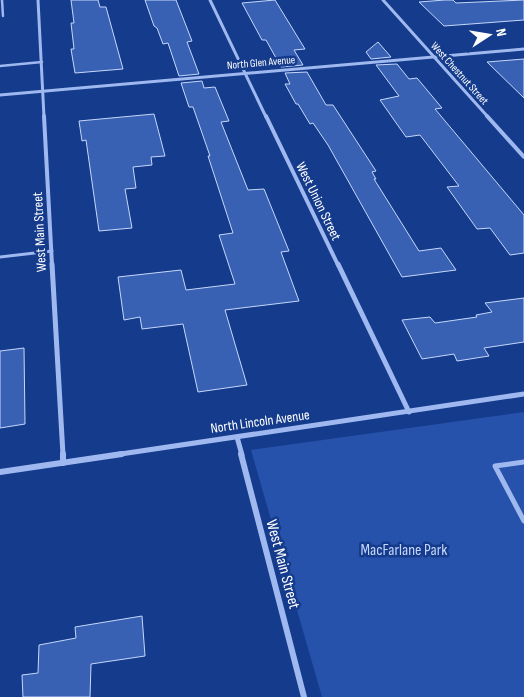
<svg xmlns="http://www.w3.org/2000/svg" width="524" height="697" font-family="'Sofia Sans Condensed',sans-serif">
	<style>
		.green { fill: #2752ab }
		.building { fill: #3961b3; stroke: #c5d7fb }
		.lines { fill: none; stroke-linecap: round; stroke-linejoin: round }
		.lane-far2 { stroke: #9fb9f0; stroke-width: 2.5 }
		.lane-far1 { stroke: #9fb9f0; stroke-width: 3 }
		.lane { stroke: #9fb9f0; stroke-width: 5 }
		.street-far3 { stroke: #9fb9f0; stroke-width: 3 }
		.street-far2 { stroke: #9fb9f0; stroke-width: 4 }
		.street-far1 { stroke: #9fb9f0; stroke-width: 5 }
		.street { stroke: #9fb9f0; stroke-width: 6 }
		.labels { text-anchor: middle; stroke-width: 5; stroke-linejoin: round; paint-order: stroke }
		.far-street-label { font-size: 11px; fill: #fff; stroke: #153b8c }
		.street-label { font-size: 14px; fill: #fff; stroke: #153b8c }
		.near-park-label { font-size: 16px; fill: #c5d7fb; stroke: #153b8c }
		.near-street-label { font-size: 16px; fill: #fff; stroke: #153b8c }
	</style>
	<rect width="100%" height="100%" fill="#153b8c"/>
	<path class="green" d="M524 412V697H322L251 450Z"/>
	<g class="building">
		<path d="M71 0H98L100 7H106L123 69 75 73 71 49H74L71 23H74Z"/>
		<path d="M145 0H176L192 41 187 42 199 74 179 76 168 43 163 44 157 28 154 26Z"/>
		<path d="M275 0 305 49 294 50 303 65 281 67 266 40H262L242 3Z"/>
		<path d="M445 0H453L456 3 524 0V20L444 26 419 2Z"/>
		<path d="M378 42 391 57 371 59 366 52Z"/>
		<path d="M524 59V98L487 62Z"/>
		<path d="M397 64 409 79 417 78 442 108 435 109 524 215V253L510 255 490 228 477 229 447 187 459 186 420 135 406 137 380 100 399 96 376 65Z"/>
		<path d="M307 72 326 105H333L376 171 372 172 376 179H374L419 251 441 248 456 270 402 277 328 145 313 123 310 124 298 104H296L285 84H290L285 73Z"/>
		<path d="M202 81 204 88 215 87 229 121 221 122 248 190 264 189 289 251 281 252 299 301 225 310 247 385 198 392 183 324 142 329 140 317 124 320 118 277 181 270 186 290 235 284 219 235 233 233 208 156H210L193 107H189L181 83Z"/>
		<path d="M154 114 165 156 151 157 152 165 133 167 136 188 125 189 132 228 99 231 86 140 82 141 79 121Z"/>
		<path d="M524 298V342L484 348 489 356 457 361 454 354 422 359 402 320 430 317 435 323 477 317 476 315 492 312 485 303Z"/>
		<path d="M24 348 25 424 0 428V351Z"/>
		<path d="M142 616 145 656 91 664 90 697H23L22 675 38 673 39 645 76 638 75 627Z"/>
	</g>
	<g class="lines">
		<g class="lane-far2">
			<path d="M2 0 3 16"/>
			<path d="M0 66 42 62"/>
		</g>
		<path class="lane-far1" d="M0 257 52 251"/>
		<path class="lane" d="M524 462 495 466 524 521"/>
		<g class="street-far3">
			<path d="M38 0 44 117"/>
			<path d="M210 0 266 117"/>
			<path d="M383 0 488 117"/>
			<path d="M0 95 524 49"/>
		</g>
		<g class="street-far2">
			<path d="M44 116 52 265"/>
			<path d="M266 116 338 265"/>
			<path d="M487 116 524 157"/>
		</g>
		<g class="street-far1">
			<path d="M52 264 63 455"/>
			<path d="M338 264 409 412"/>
			<path d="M237 437 242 455"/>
			<path d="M114 455 524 394"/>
		</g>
		<g class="street">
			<path d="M63 454V463"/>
			<path d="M241 454 304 697"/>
			<path d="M0 472 122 454"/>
		</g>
	</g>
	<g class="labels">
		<g class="far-street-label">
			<text transform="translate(261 62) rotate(-5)" y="4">North Glen Avenue</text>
			<text transform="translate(460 73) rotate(48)" y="4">West Chestnut Street</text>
		</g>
		<g class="street-label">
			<text transform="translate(319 201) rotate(64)" y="5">West Union Street</text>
			<text transform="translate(39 232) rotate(-93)" y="5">West Main Street</text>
			<text transform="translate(260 421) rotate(-8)" y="5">North Lincoln Avenue</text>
		</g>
		<g class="near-park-label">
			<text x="404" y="555">MacFarlane Park</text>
		</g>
		<g class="near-street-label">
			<text transform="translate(284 564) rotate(75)" y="6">West Main Street</text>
		</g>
	</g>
	<g transform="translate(489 35) rotate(78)" stroke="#153b8c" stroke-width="4" paint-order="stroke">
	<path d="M0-4L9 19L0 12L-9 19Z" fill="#ffffff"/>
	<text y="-8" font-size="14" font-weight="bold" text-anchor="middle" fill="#ffffff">N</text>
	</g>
</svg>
